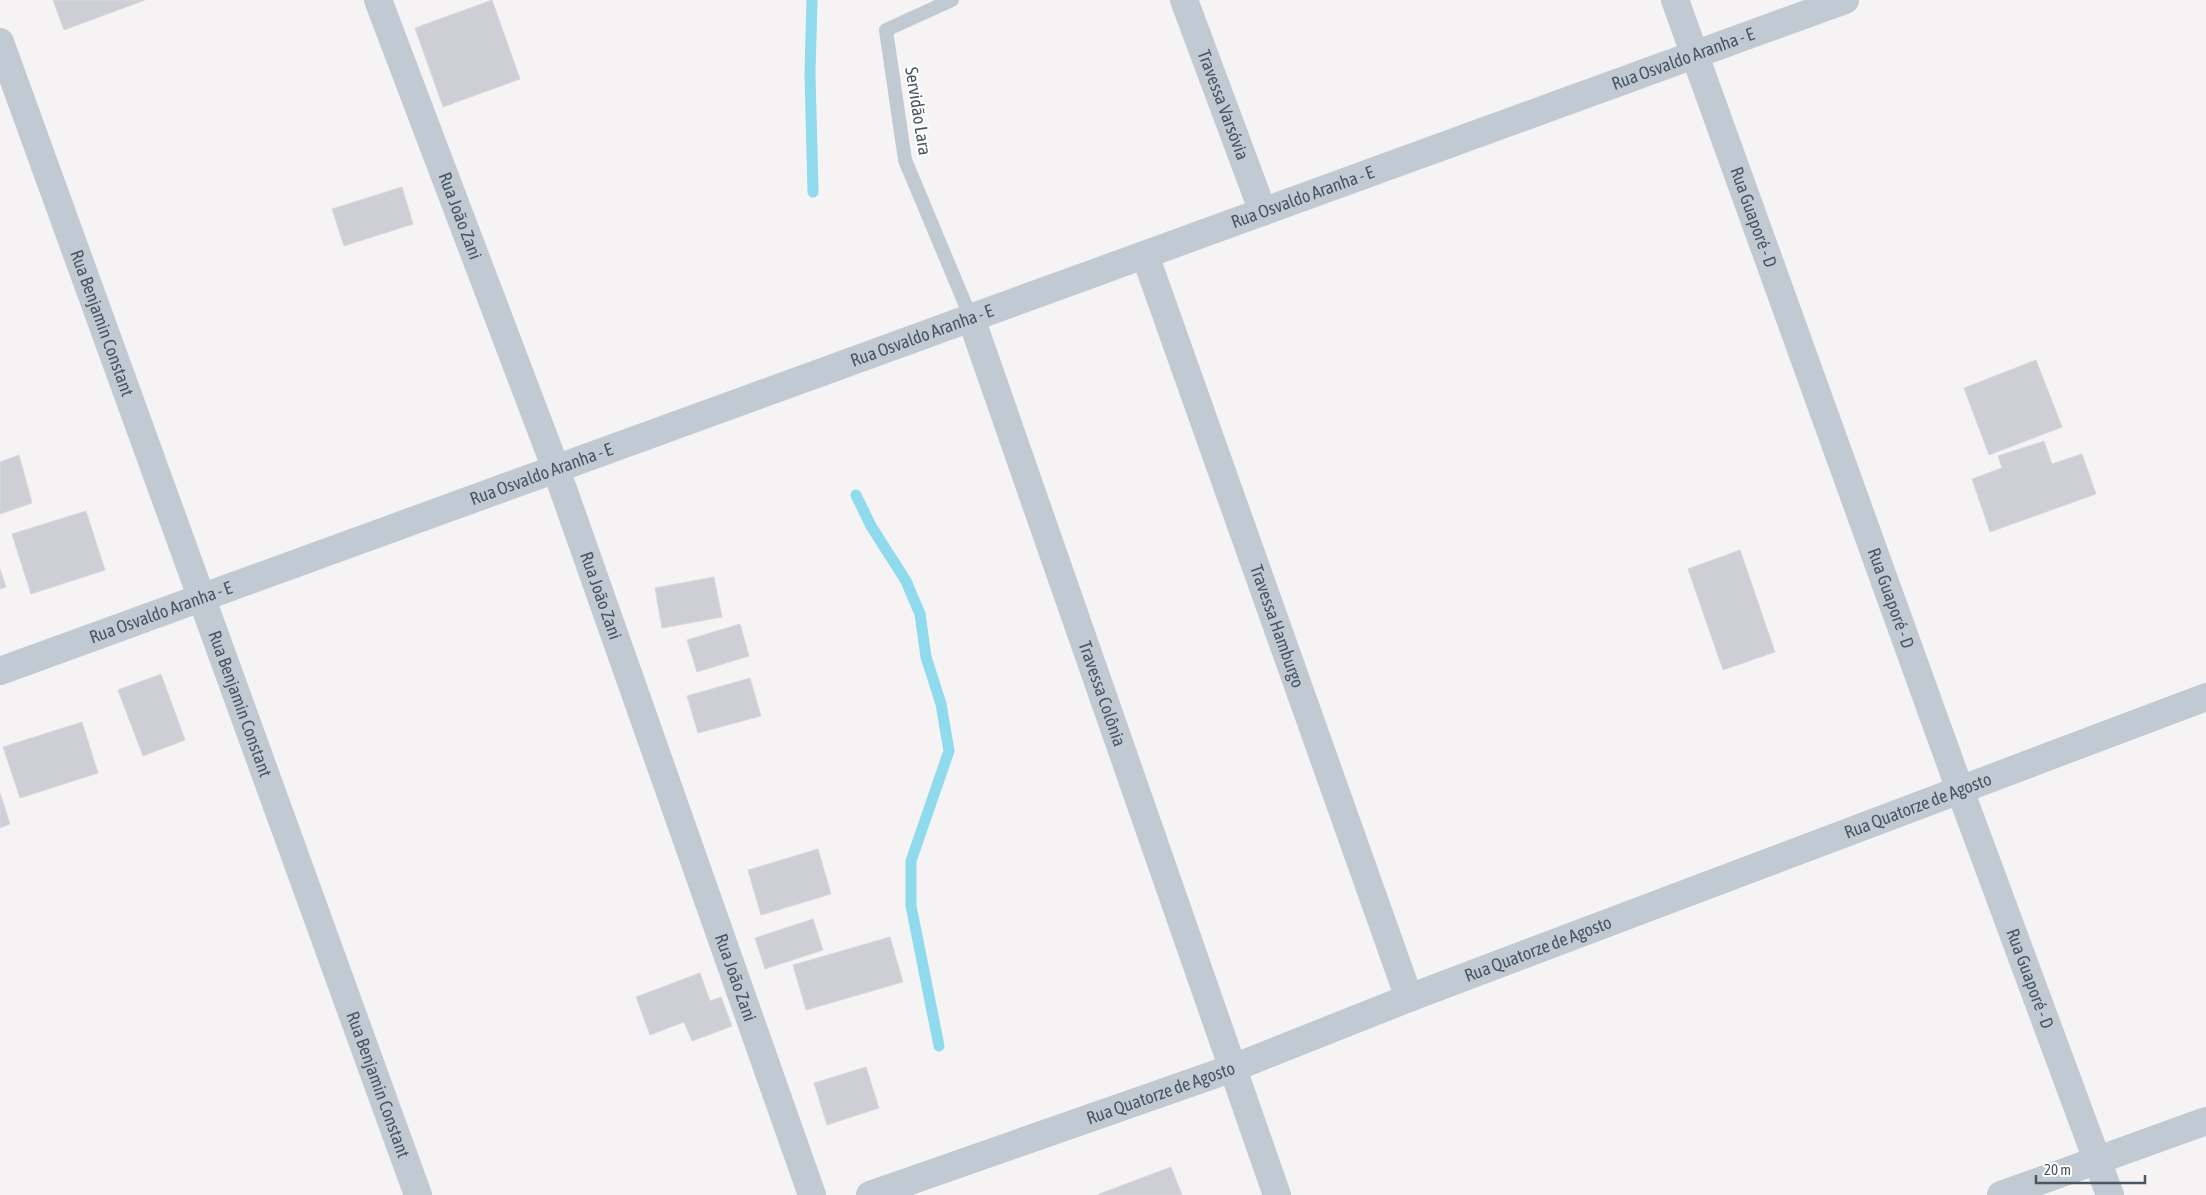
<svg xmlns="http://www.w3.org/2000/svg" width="2206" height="1195" font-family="'Asap Condensed',sans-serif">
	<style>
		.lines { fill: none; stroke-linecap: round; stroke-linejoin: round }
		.stream { stroke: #90daee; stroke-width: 11 }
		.building { fill: #cdcfd5; stroke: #d7d9de }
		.service { stroke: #c1cad2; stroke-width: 14 }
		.minor { stroke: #c1cad2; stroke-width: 28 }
		.tertiary { stroke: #c1cad2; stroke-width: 28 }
		.labels { text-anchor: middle; stroke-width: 4; stroke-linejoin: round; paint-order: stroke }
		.street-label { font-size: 18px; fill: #4a5661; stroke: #fff }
	</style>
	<rect width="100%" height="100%" fill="#f5f3f3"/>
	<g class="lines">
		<g class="stream">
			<path d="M812 0 810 73 813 192"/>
			<path d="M856 495 871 526 906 581 920 614 926 657 941 704 949 751 911 861V906L939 1046"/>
		</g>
	</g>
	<g class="building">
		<path d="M53 0H145L64 30Z"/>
		<path d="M492 0 520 79 443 107 415 28Z"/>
		<path d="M402 187 413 224 344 246 332 209Z"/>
		<path d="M2036 360 2062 427 1989 455 1964 388Z"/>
		<path d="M2044 441 2052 464 2082 454 2096 494 1990 532 1972 479 2002 468 1998 456Z"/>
		<path d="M19 455 32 503 0 514V462Z"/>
		<path d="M86 511 105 570 31 594 12 534Z"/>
		<path d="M1740 550 1775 652 1723 670 1688 569Z"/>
		<path d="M0 569 6 587 0 589Z"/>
		<path d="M714 577 722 617 662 628 655 588Z"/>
		<path d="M740 624 749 656 697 672 687 640Z"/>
		<path d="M161 674 185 740 143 756 118 690Z"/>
		<path d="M750 678 761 716 698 733 687 696Z"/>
		<path d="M82 722 98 773 20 798 3 747Z"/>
		<path d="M0 793 10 824 0 828Z"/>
		<path d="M818 849 831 894 761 915 748 870Z"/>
		<path d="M813 919 823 950 765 969 755 938Z"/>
		<path d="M890 937 903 982 806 1010 793 965Z"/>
		<path d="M700 973 710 1001 721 997 732 1026 692 1041 684 1022 650 1035 636 997Z"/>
		<path d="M866 1067 879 1108 827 1125 814 1083Z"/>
		<path d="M1171 1167 1182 1195H1099V1194Z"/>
	</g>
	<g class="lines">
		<path class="service" d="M952 0 886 30 905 160 971 318"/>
		<g class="minor">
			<path id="s1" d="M378 0 556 469 812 1195"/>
			<path id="s2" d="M1184 0 1263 212"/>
			<path id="s3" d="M1675 0 1960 790 2110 1195"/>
			<path id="s4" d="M0 42 418 1195"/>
			<path id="s5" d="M1145 255 1409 998"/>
			<path id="s6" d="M971 318 1277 1195"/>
			<path id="s7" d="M0 671 1845 0"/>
			<path d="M2001 1195 2206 1121"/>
		</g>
		<path class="tertiary" id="s8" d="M870 1195 1233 1068 1409 998 2206 697"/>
	</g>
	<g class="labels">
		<g class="street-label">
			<text dy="6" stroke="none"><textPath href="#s7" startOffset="1791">Rua Osvaldo Aranha - E</textPath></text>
			<text dy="6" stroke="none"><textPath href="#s2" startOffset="112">Travessa Varsóvia</textPath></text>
			<text transform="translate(918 111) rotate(81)" y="6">Servidão Lara</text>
			<text dy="6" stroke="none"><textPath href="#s7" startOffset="1386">Rua Osvaldo Aranha - E</textPath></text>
			<text dy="6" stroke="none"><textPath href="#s1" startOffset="231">Rua João Zani</textPath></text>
			<text dy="6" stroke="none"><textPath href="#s3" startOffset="231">Rua Guaporé - D</textPath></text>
			<text dy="6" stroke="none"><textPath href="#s4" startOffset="299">Rua Benjamin Constant</textPath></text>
			<text dy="6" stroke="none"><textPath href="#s7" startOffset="981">Rua Osvaldo Aranha - E</textPath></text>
			<text dy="6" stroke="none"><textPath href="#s7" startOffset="576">Rua Osvaldo Aranha - E</textPath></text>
			<text dy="6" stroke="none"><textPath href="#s1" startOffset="636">Rua João Zani</textPath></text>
			<text dy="6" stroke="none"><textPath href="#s3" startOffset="636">Rua Guaporé - D</textPath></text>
			<text dy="6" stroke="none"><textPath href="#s7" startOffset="171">Rua Osvaldo Aranha - E</textPath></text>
			<text dy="6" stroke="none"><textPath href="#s5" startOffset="394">Travessa Hamburgo</textPath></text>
			<text dy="6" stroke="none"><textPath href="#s6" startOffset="398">Travessa Colônia</textPath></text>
			<text dy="6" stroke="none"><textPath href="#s4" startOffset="704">Rua Benjamin Constant</textPath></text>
			<text dy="6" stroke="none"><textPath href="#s8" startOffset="1118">Rua Quatorze de Agosto</textPath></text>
			<text dy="6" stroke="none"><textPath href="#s8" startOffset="712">Rua Quatorze de Agosto</textPath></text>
			<text dy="6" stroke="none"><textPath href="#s1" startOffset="1041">Rua João Zani</textPath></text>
			<text dy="6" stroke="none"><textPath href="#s3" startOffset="1041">Rua Guaporé - D</textPath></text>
			<text dy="6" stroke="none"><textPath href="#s4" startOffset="1109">Rua Benjamin Constant</textPath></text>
			<text dy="6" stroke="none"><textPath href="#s8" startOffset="308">Rua Quatorze de Agosto</textPath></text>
		</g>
	</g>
	<path d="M2036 1175v8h109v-8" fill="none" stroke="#4a5661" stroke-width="2.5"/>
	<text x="2044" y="1175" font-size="15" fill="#4a5661" stroke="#ffffff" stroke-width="4" paint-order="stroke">20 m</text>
</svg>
